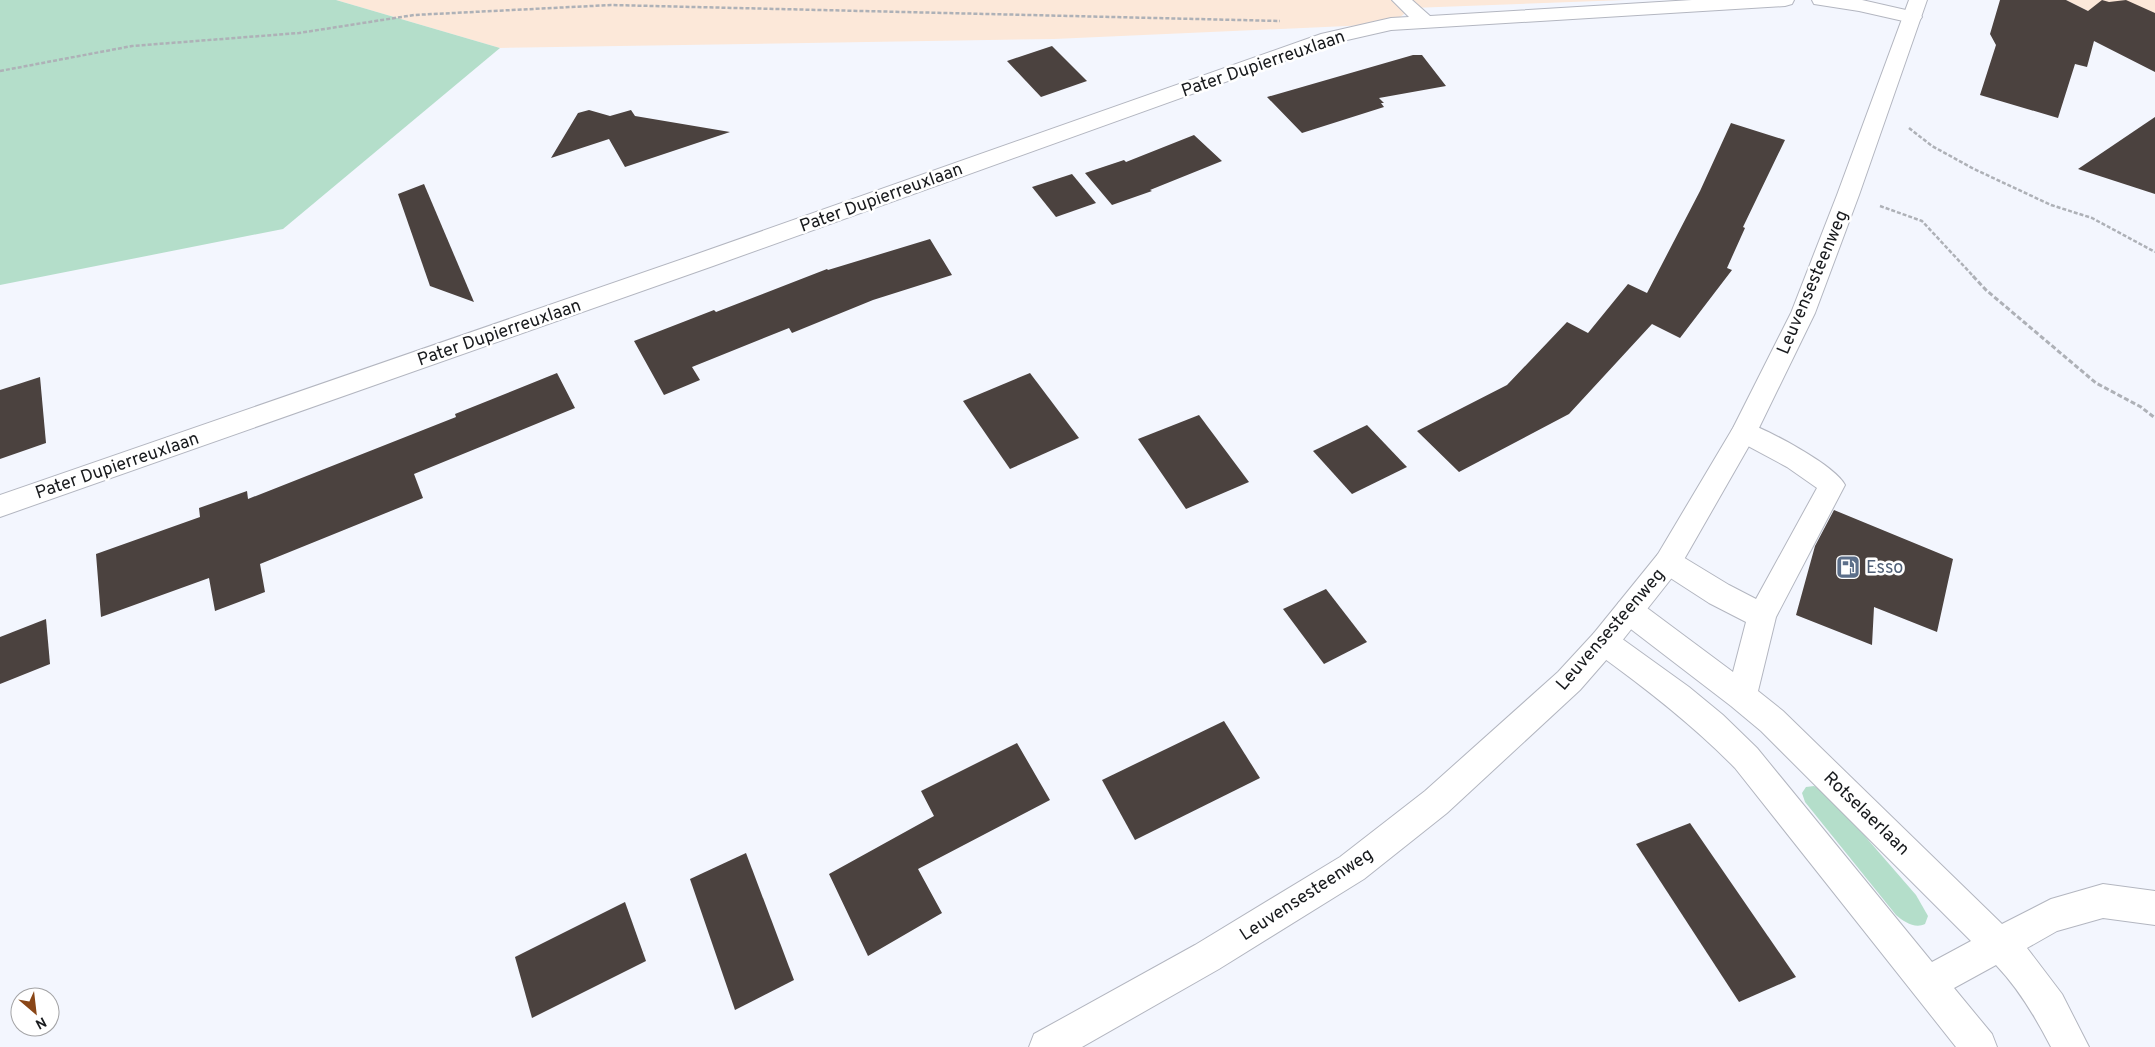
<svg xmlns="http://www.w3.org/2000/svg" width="2155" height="1047" font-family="Overpass,sans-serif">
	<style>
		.education { fill: #fce8d9 }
		.green { fill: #b4deca }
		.building { fill: #4b423f }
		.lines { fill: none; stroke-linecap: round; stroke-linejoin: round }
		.minor-casing { stroke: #b3b6c0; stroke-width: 2 }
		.major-casing { stroke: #b3b6c0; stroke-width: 2 }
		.path-far1 { stroke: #aeb1b7; stroke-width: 2.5; stroke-dasharray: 4 2; stroke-linecap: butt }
		.path { stroke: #aeb1b7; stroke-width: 3; stroke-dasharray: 5 2.5; stroke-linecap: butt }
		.minor { fill: #fff; fill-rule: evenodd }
		.major { fill: #fff; fill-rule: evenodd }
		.labels { text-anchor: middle; stroke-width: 5; stroke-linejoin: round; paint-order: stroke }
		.street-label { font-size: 18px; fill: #181a1d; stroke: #fff }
		.service-label { font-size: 18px; fill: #4e5e75; stroke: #fff; text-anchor: start }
	</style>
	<rect width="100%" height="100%" fill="#f3f6fe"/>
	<g class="education">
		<path d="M336 0H1625L1412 8 1391 24 1054 39 500 48Z"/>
		<path d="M2066 0H2155V43L2094 14Z"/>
	</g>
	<g class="green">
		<path d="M0 0H336L500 48 283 229 0 285Z"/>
		<path d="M1814 786 1821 790 1863 834 1916 895 1928 916 1925 924C1915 929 1904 922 1896 915L1805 802 1802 793 1806 787Z"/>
	</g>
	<g class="building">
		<path d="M2000 0H2066L2088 11 2102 0 2109 2 2126 0 2155 13V72L2094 41 2087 67 2075 64 2058 118 1980 95 1996 45 1990 34Z"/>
		<path d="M1052 46 1087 81 1041 97 1007 61Z"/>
		<path d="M1413 55H1422L1446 86 1379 98 1384 103H1381L1384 107 1302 133 1267 97Z"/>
		<path d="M589 110 610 116 631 110 635 116 730 132 625 167 609 139 551 158 578 113Z"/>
		<path d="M2155 117V194L2078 169Z"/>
		<path d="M1731 123 1785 140 1743 227 1745 228 1727 268 1732 270 1680 338 1652 324 1569 414 1459 472 1417 431 1507 385 1567 322 1588 333 1628 284 1647 293 1700 191Z"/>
		<path d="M1194 135 1222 161 1150 190 1152 191 1112 205 1085 173 1124 160 1126 162Z"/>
		<path d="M1072 174 1096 203 1056 217 1032 187Z"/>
		<path d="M424 184 474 302 430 286 398 194Z"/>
		<path d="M930 239 952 275 873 300 792 333 789 328 692 367 700 380 664 395 634 341 714 310 716 312 827 269 828 270Z"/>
		<path d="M557 373 575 408 414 474 423 498 260 564 265 592 215 611 209 578 101 617 96 554 200 517 199 508 247 491 248 499 456 417 455 414Z"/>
		<path d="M1030 373 1079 438 1010 469 963 401Z"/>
		<path d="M40 377 46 443 0 459V390Z"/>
		<path d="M1199 415 1249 482 1186 509 1138 439Z"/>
		<path d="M1367 425 1407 467 1352 494 1313 451Z"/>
		<path d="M1834 510 1953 559 1937 632 1874 607 1872 645 1796 615 1815 546Z"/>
		<path d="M1326 589 1367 642 1324 664 1283 609Z"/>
		<path d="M46 619 50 664 0 684V637Z"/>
		<path d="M1224 721 1260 778 1135 840 1102 780Z"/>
		<path d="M1017 743 1050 800 918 869 942 913 868 956 829 874 934 816 921 791Z"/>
		<path d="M1690 823 1796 977 1739 1002 1636 844Z"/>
		<path d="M746 853 794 980 735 1010 690 879Z"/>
		<path d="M625 902 646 961 532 1018 515 957Z"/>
	</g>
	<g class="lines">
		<g class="minor-casing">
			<g id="minor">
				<path d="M1392 0H1412L1430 16 1692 0H1794L1792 4 1785 6 1391 30 1334 43 713 266 0 517V495L697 254 1321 34 1391 18 1409 17Z"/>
				<path d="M1812 0H1862L1919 13 1922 17 1919 21 1912 23 1859 11 1814 4Z"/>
				<path d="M1744 422C1767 429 1835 465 1845 485L1776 617 1758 691 1783 711 2002 924 2051 899 2103 884 2155 891V925L2103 918 2057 931 2027 948 2062 994 2089 1047H2051C2036 1018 2019 989 1996 965L1954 988 1992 1034 1997 1047H1956L1735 768C1692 724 1644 687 1594 651L1589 642 1594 633 1604 629 1614 633 1689 687 1723 715 1757 748 1932 962 1971 941 1761 731 1731 706 1619 620 1615 611 1619 602 1629 599 1639 602 1733 672 1746 622 1709 603 1658 570 1654 562 1658 554 1668 550 1678 554 1729 585 1756 599 1817 488 1787 467 1735 439 1731 432 1735 425Z"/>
			</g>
		</g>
		<g class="major-casing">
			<path id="major" d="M1909 0H1927L1859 195 1815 313 1757 432 1678 570 1614 651 1580 690 1447 813 1364 879 1219 969 1082 1047H1029L1034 1034 1195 945 1340 857 1425 791 1558 672 1594 633 1658 554 1733 428 1791 313 1837 195Z"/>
		</g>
		<g class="path-far1">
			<path d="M0 71 132 46 299 33 414 15 611 5 1280 21"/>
			<path d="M1909 128 1932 146 1974 169 2051 205 2092 218 2155 252"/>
			<path d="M1880 206 1922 221 1974 277"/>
		</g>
		<path class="path" d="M1973 276 1986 290 2096 383 2141 407 2155 418"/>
		<use href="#minor" class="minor"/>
		<use href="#major" class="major"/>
	</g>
	<defs>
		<g id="fuel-square" transform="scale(1.25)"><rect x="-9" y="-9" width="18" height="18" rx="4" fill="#5c6f8a" stroke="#fff"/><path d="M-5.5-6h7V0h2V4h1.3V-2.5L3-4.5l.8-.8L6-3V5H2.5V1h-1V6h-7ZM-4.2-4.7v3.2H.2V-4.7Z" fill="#fff"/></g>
	</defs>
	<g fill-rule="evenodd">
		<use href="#fuel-square" x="1848" y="567"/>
	</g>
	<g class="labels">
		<g class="street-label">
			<text transform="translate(1263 63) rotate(-19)" y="6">Pater Dupierreuxlaan</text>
			<text transform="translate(881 197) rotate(-20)" y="6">Pater Dupierreuxlaan</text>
			<text transform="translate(1812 282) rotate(-67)" y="6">Leuvensesteenweg</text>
			<text transform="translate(499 332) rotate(-19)" y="6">Pater Dupierreuxlaan</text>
			<text transform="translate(117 465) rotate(-19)" y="6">Pater Dupierreuxlaan</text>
			<text transform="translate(1610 629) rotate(-49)" y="6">Leuvensesteenweg</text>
			<text transform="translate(1867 813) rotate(44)" y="6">Rotselaerlaan</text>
			<text transform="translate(1306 894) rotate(-33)" y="6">Leuvensesteenweg</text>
		</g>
		<g class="service-label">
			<text x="1866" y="573">Esso</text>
		</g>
	</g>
	<g transform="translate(35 1012) rotate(152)"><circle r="24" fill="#ffffff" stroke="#a3a3a5"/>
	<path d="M0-4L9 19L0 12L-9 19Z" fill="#894617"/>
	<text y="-8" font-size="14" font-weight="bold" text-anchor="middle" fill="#181a1d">N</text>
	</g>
</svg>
